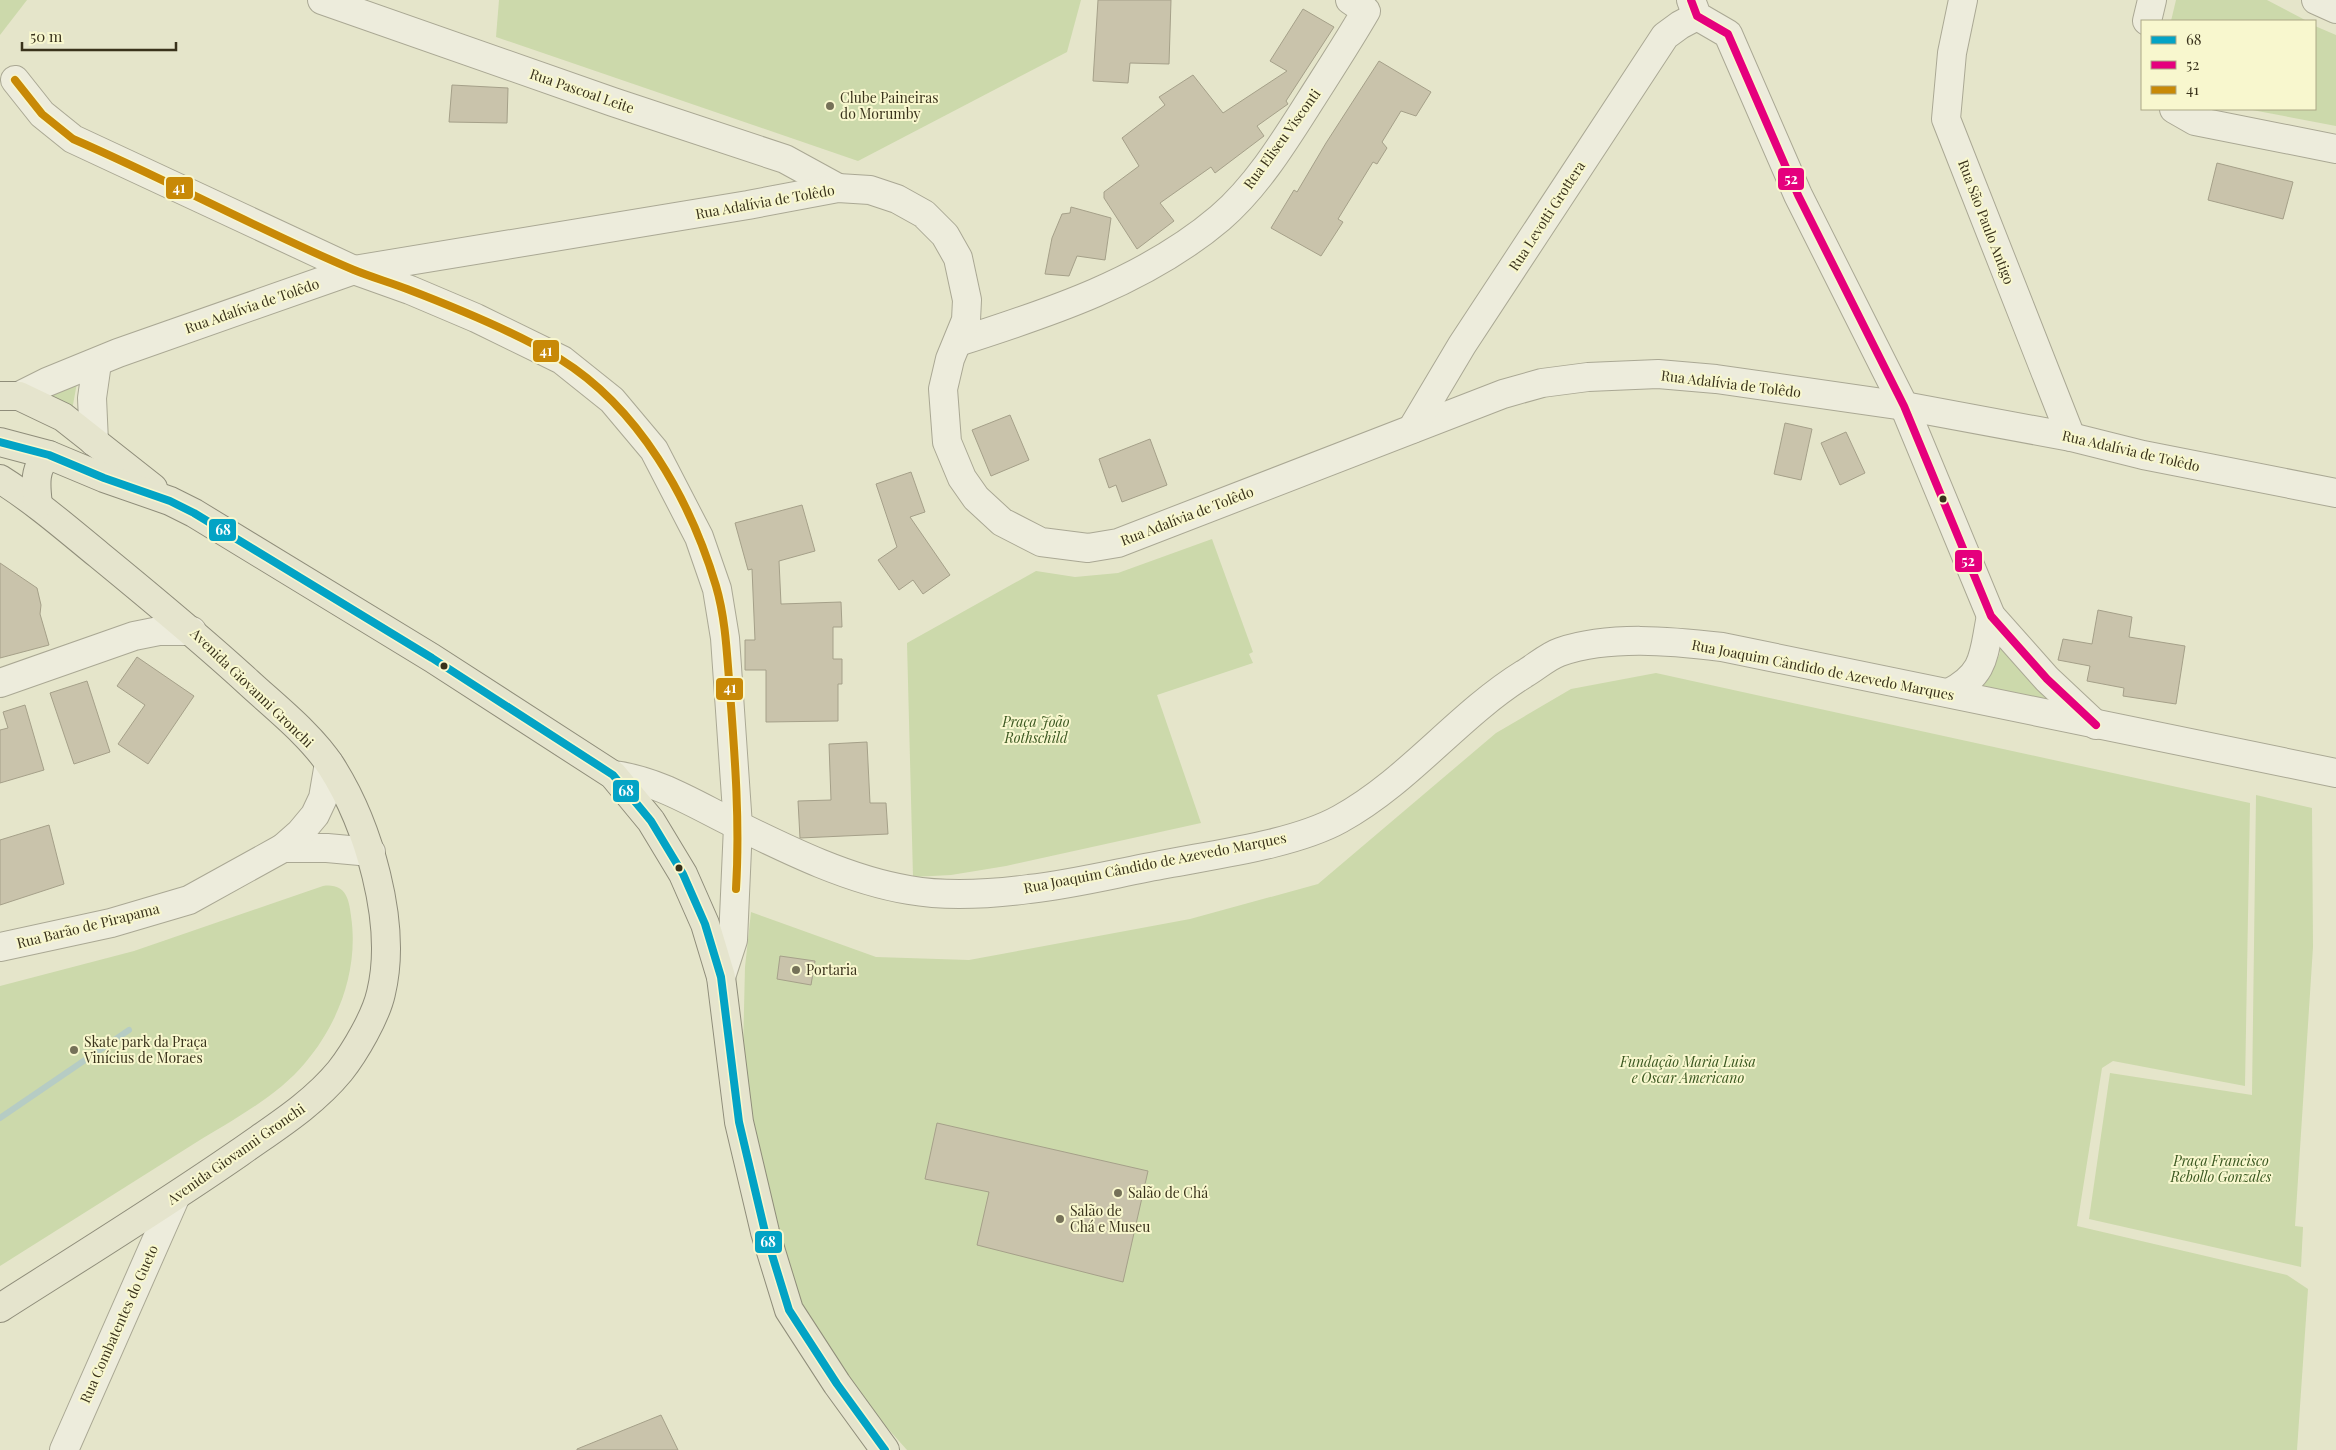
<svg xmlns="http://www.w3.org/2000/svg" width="2336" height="1450" font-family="'Playfair Display',serif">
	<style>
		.green { fill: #ccd9ab }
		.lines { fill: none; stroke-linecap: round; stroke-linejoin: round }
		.stream { stroke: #b6ccc4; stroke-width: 6 }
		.building { fill: #c9c3ab; stroke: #a5a089 }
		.minor-casing { stroke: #aaa894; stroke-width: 30 }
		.major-casing { stroke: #8f8d7a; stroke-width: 30 }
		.minor { stroke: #edecdc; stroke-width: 28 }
		.major { stroke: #e5e4cd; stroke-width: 28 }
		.bus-1-casing { stroke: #f8f7ce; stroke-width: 11 }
		.bus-2-casing { stroke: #f8f7ce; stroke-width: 11 }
		.bus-3-casing { stroke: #f8f7ce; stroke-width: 11 }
		.bus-1 { stroke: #03a3c5; stroke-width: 8 }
		.bus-2 { stroke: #e5007d; stroke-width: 8 }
		.bus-3 { stroke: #c88907; stroke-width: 8 }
		.poi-dot { fill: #757158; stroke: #f8f7ce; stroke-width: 2 }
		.bus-dot { fill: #39321b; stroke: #f8f7ce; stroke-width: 2 }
		.labels { text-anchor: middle; stroke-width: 4; stroke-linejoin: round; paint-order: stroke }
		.street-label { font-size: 14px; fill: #39321b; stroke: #f8f7ce }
		.poi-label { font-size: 14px; fill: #39321b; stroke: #f8f7ce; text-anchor: start }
		.park-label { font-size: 14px; font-style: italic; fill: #3a5720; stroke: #f8f7ce }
		.line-badge { stroke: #f8f7ce; stroke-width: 2 }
		.badge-label { font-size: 14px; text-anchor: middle; font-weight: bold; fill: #fff }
	</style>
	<rect width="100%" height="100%" fill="#e5e5ca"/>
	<g class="green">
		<path d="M0 0H27L0 35Z"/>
		<path d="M499 0H1081L1067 52 858 161 496 37Z"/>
		<path d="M2176 0H2267L2307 21H2171Z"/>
		<path d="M2315 26 2336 35V126L2247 109H2315Z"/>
		<path d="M77 383 72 410 41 393Z"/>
		<path d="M1212 539 1253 652 1249 654 1253 663 1157 695 1201 823 1006 866 951 875 913 877 907 643 1036 571 1075 577 1118 573Z"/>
		<path d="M1997 645 2068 708 1974 687 1989 678 2000 653Z"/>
		<path d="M1656 673 2250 803 2245 1086 2113 1061 2102 1068 2077 1226 2287 1275 2308 1289 2297 1450H907L832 1366 778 1266 754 1152 743 1052 745 967 751 912 876 957 969 960 1190 919 1318 884 1496 733 1571 689Z"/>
		<path d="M2256 795 2312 808 2313 947 2295 1226 2303 1227 2301 1267 2089 1219 2110 1073 2252 1095Z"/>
		<path d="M323 886C345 883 349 898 351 916 359 969 339 1023 305 1063 277 1097 229 1122 192 1145 128 1185 64 1226 0 1266V986L134 951Z"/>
	</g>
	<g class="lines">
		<path class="stream" d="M0 1118 129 1030"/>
	</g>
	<g class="building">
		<path d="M1098 0H1171L1169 64 1130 63 1128 83 1093 81Z"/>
		<path d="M1303 9 1334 27 1286 101 1288 104 1257 126 1264 136 1215 173 1211 167 1160 203 1174 221 1137 249 1104 198V192L1139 166 1122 138 1165 105 1159 97 1193 75 1223 113 1287 71 1270 61Z"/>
		<path d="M1379 61 1431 92 1416 116 1401 111 1382 142 1387 148 1377 164 1373 162 1338 219 1343 222 1321 256 1271 228 1294 190 1297 192 1326 143Z"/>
		<path d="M452 85 508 88 507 123 449 122Z"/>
		<path d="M2217 163 2293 182 2283 219 2208 200Z"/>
		<path d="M1071 207 1111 218 1105 260 1077 256 1069 276 1045 274 1052 238 1062 214 1070 213Z"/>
		<path d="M1010 415 1029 460 991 476 972 430Z"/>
		<path d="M1785 423 1812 429 1801 480 1774 474Z"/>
		<path d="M1846 432 1865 473 1840 485 1821 443Z"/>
		<path d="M1150 439 1167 485 1122 502 1116 485 1109 488 1099 459Z"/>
		<path d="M911 472 925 512 910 517 950 575 923 594 913 580 899 590 878 560 897 547 876 484Z"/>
		<path d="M802 505 815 551 779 561 781 604 841 602 842 627H833V659H842V684H838V721L766 722V670H745V640H755L752 569 748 570 735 523Z"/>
		<path d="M0 563 37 588 41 605 40 614 49 645 0 658Z"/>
		<path d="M2098 610 2132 617 2129 637 2185 646 2176 704 2123 696 2124 688 2087 681 2090 666 2058 660 2063 639 2092 644Z"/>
		<path d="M137 657 194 696 148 764 118 744 145 705 117 686Z"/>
		<path d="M87 681 110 752 74 764 50 693Z"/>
		<path d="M25 705 44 770 0 783V730L8 728 3 712Z"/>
		<path d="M867 742 870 803H886L888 834 800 838 798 801 831 800 829 744Z"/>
		<path d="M49 825 64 884 0 905V840Z"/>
		<path d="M780 956 815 961 811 985 777 979Z"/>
		<path d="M937 1123 1148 1171 1123 1282 977 1245 989 1192 925 1179Z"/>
		<path d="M661 1415 678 1450H577V1449Z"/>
	</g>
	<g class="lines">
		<g class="minor-casing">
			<g id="minor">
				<path d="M322 0 613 102 785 159 838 188"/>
				<path d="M1691 0 1697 16 1728 34 1798 195 1904 406 1991 616 2047 679 2096 725"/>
				<path d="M1963 0 1952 53 1946 119 2071 437"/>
				<path d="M2316 0 2336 9"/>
				<path d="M2147 21 2152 0"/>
				<path d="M15 80 42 114 73 139 354 270 410 290 476 318 562 360 612 400 654 450 699 537 717 589 725 638 738 826 733 940 721 977"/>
				<path d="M2174 109 2195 121 2336 149"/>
				<path d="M958 342C1049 313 1146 281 1220 218 1257 186 1284 142 1310 101 1329 71 1348 42 1366 11L1350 0"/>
				<path d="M19 396 47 382 118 353 354 270 748 205 838 188 870 190 897 199 924 214 945 235 958 258 967 300 966 320 950 359 943 389 947 442 962 478 976 498 1002 522 1041 542 1088 548 1118 543 1503 394 1542 383 1588 377 1658 374 1716 379 1904 406 2071 437 2143 455 2336 493"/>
				<path d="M1412 429 1462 345 1665 36 1680 25 1697 16"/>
				<path d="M94 442 92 398 97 363"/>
				<path d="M0 683 134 636 159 631H192"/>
				<path d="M1949 693C1987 673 1983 654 1991 616"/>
				<path d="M613 775C657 780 696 805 735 824 790 851 849 880 909 890 948 897 991 894 1029 889 1075 884 1121 872 1166 864 1218 854 1295 844 1340 819 1409 781 1458 715 1524 674 1536 667 1548 656 1560 652 1610 635 1671 641 1722 647L2336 773"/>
				<path d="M283 848H327L371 852"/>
				<path d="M0 947 111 923 189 900 283 848 300 833 315 815 323 798 329 763"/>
				<path d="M64 1450 175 1198"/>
			</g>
		</g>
		<g class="major-casing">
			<g id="major">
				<path d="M0 396H19L63 417 153 488"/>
				<path d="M0 442 49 455 104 478 170 501 194 513 432 658 613 775 651 821 683 874 705 924 721 977 739 1122 765 1232 789 1310 837 1384 885 1450"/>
				<path d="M0 479C35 501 66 528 99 555 149 596 199 637 248 682 275 707 311 735 331 766 368 824 398 923 381 993 376 1016 355 1052 340 1071 312 1105 274 1128 239 1153 161 1207 80 1257 0 1308"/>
				<path d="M38 505C36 487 33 467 49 455"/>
			</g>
		</g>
		<use href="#minor" class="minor"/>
		<use href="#major" class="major"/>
		<g class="bus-1-casing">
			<path id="bus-1" d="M0 442 49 455 104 478 170 501 194 513 432 658 613 775 651 821 683 874 705 924 721 977 739 1122 765 1232 789 1310 837 1384 885 1450"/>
		</g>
		<g class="bus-2-casing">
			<path id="bus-2" d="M1691 0 1697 16 1728 34 1798 195 1904 406 1991 616 2047 679 2096 725"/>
		</g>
		<g class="bus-3-casing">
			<path id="bus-3" d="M15 80 42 114 73 139C168 180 259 230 354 270 371 277 389 282 407 289 454 307 517 333 560 359 639 408 690 499 716 586 726 620 727 657 730 692 735 758 740 823 736 889"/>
		</g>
		<use href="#bus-1" class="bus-1"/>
		<use href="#bus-2" class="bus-2"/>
		<use href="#bus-3" class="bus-3"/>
	</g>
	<g class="poi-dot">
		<circle cx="830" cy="106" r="5"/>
		<circle cx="796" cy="970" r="5"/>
		<circle cx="74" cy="1050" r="5"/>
		<circle cx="1118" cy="1193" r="5"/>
		<circle cx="1060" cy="1219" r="5"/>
	</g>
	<g class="bus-dot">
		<circle cx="1943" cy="499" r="4.5"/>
		<circle cx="444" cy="666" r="4.5"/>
		<circle cx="679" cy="868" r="4.5"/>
	</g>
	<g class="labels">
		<g class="street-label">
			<text transform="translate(582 91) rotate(19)" y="5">Rua Pascoal Leite</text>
			<text transform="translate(1282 139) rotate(-54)" y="5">Rua Eliseu Visconti</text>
			<text transform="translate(765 202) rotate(-10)" y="5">Rua Adalívia de Tolêdo</text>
			<text transform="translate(1547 216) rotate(-57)" y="5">Rua Levotti Grottera</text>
			<text transform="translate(1986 222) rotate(69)" y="5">Rua São Paulo Antigo</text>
			<text transform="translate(252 306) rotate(-19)" y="5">Rua Adalívia de Tolêdo</text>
			<text transform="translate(1731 384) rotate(7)" y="5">Rua Adalívia de Tolêdo</text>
			<text transform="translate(2131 451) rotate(13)" y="5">Rua Adalívia de Tolêdo</text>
			<text transform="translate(1187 516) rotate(-21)" y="5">Rua Adalívia de Tolêdo</text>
			<text transform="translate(1823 670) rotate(11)" y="5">Rua Joaquim Cândido de Azevedo Marques</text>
			<text transform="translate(252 688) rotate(44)" y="5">Avenida Giovanni Gronchi</text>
			<text transform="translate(1155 863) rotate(-11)" y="5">Rua Joaquim Cândido de Azevedo Marques</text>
			<text transform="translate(88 926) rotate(-14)" y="5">Rua Barão de Pirapama</text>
			<text transform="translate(236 1154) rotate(-35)" y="5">Avenida Giovanni Gronchi</text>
			<text transform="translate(119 1324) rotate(-66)" y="5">Rua Combatentes do Gueto</text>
		</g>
		<g class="poi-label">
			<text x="840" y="103">Clube Paineiras<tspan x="840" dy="16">do Morumby</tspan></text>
			<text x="806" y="975">Portaria</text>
			<text x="84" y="1047">Skate park da Praça<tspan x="84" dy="16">Vinícius de Moraes</tspan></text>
			<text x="1128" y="1198">Salão de Chá</text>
			<text x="1070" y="1216">Salão de<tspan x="1070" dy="16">Chá e Museu</tspan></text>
		</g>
		<g class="park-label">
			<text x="1036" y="727">Praça João<tspan x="1036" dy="16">Rothschild</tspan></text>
			<text x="1688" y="1067">Fundação Maria Luisa<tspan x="1688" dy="16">e Oscar Americano</tspan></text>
			<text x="2221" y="1166">Praça Francisco<tspan x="2221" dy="16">Rebollo Gonzales</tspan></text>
		</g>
	</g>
	<g class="line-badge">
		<rect x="1777" y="167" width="28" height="24" rx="5" fill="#e5007d"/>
		<rect x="165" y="176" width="29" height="24" rx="5" fill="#c88907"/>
		<rect x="532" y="339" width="28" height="24" rx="5" fill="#c88907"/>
		<rect x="208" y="518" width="29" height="24" rx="5" fill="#03a3c5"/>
		<rect x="1954" y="549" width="29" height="24" rx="5" fill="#e5007d"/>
		<rect x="715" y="677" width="29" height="24" rx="5" fill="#c88907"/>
		<rect x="612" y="779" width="28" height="24" rx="5" fill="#03a3c5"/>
		<rect x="754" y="1230" width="29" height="24" rx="5" fill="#03a3c5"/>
	</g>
	<g class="badge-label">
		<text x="1791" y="184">52</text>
		<text x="179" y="193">41</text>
		<text x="546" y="356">41</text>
		<text x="223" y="535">68</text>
		<text x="1968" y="566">52</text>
		<text x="730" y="693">41</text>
		<text x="626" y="796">68</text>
		<text x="768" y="1247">68</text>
	</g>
	<rect x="2141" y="20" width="175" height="90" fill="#f8f7ce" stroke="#aca886"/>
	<rect x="2151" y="36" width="25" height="8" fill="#03a3c5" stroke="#aca886"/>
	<text x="2186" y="45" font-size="15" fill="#39321b">68</text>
	<rect x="2151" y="61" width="25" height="8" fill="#e5007d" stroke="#aca886"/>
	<text x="2186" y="70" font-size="15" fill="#39321b">52</text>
	<rect x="2151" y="86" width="25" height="8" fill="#c88907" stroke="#aca886"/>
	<text x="2186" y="95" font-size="15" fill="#39321b">41</text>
	<path d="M22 42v8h154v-8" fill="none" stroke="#39321b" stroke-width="2.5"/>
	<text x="30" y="42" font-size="15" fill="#39321b" stroke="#f8f7ce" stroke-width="4" paint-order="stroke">50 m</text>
</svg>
